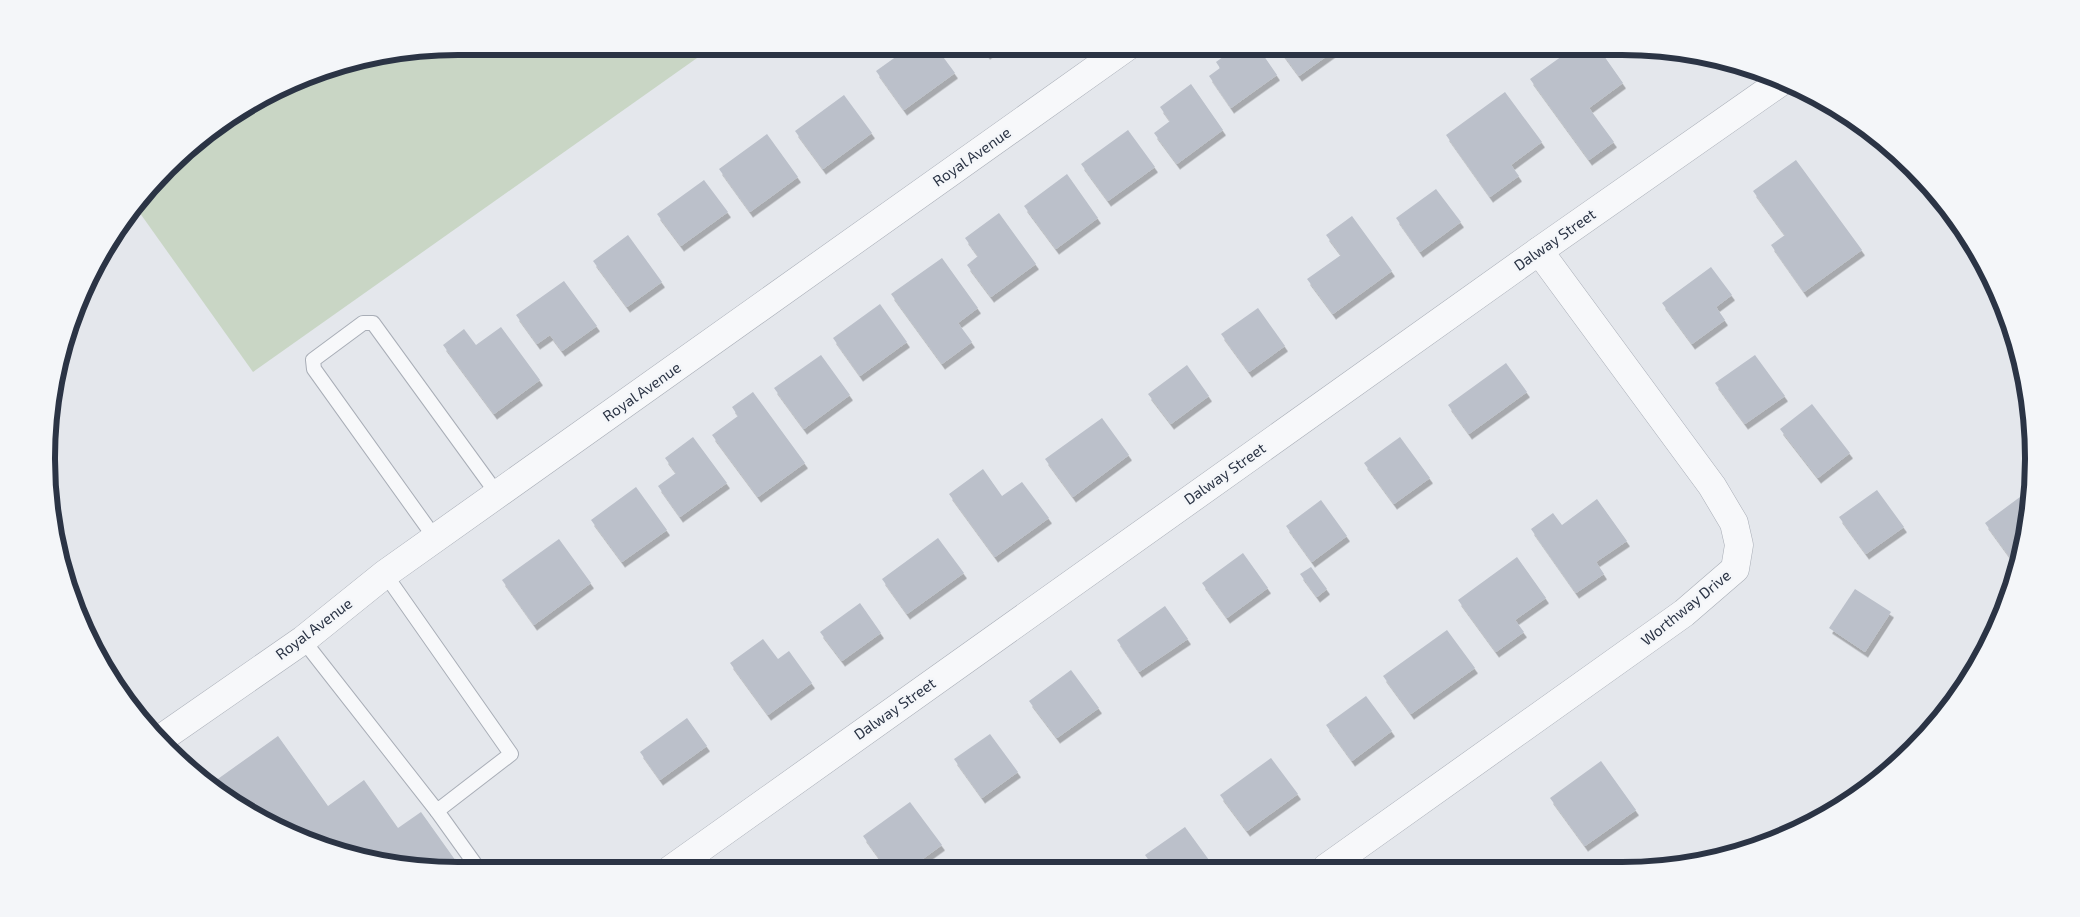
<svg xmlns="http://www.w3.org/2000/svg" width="2080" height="917" font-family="'Exo 2',sans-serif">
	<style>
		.green { fill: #c9d6c5 }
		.building { fill: #bbc0ca; filter: url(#shadow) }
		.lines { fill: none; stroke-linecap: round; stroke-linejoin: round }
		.service-casing { stroke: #a9aeb7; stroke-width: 16 }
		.minor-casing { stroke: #a9aeb7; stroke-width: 29 }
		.service { stroke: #f7f8fa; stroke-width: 14 }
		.minor { stroke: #f7f8fa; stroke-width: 28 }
		.labels { text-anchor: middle; stroke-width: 5; stroke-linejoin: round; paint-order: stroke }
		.street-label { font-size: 15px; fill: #2b3445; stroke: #f4f6f9 }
		.rim { fill: none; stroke: #2b3445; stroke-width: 6 }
	</style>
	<defs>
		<filter id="shadow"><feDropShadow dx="3" dy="5.5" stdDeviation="0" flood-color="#0004"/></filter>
	</defs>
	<rect width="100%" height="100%" fill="#e4e7ec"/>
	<path class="green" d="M459 46H714L253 372 137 209 187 148 253 101 326 68Z"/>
	<g class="building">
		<path d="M911 46H935L955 73 904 110 876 71Z"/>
		<path d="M981 46H998L987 54Z"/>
		<path d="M1238 46H1257L1277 75 1231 108 1209 76 1220 68 1216 62Z"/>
		<path d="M1277 46H1341L1299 76Z"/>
		<path d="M1576 46H1597L1623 83 1589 108 1614 142 1589 160 1530 79Z"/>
		<path d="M1191 84 1223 130 1177 164 1154 133 1170 121 1160 107Z"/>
		<path d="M1505 92 1542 142 1511 165 1519 176 1490 197 1446 135Z"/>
		<path d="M844 95 872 133 823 169 795 131Z"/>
		<path d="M1128 130 1155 167 1108 201 1081 164Z"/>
		<path d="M767 134 798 177 750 212 719 169Z"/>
		<path d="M1796 160 1862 250 1804 292 1771 245 1785 235 1753 191Z"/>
		<path d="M1067 174 1098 218 1056 249 1024 206Z"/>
		<path d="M704 180 728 212 681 246 657 214Z"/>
		<path d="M1436 189 1461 222 1420 252 1396 218Z"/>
		<path d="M999 213 1036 264 991 297 967 265 978 256 965 238Z"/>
		<path d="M1352 216 1392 271 1333 314 1307 279 1341 255 1326 235Z"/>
		<path d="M628 235 662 282 627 307 593 261Z"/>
		<path d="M942 258 978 308 958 323 972 342 942 364 891 294Z"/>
		<path d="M1711 267 1732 295 1716 307 1725 320 1692 344 1662 303Z"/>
		<path d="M564 281 597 326 562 351 550 335 537 344 516 315Z"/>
		<path d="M880 304 907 342 860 376 833 338Z"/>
		<path d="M1258 308 1285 346 1249 372 1221 334Z"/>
		<path d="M501 327 540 380 494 414 443 345 464 329 476 345Z"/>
		<path d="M821 355 850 395 804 429 774 388Z"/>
		<path d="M1755 355 1785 396 1745 424 1715 383Z"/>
		<path d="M1506 363 1527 392 1469 434 1448 405Z"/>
		<path d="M1187 365 1209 396 1171 424 1148 394Z"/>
		<path d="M753 392 805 463 758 497 712 435 738 416 732 407Z"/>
		<path d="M1812 404 1850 453 1818 478 1780 429Z"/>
		<path d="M1102 418 1129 455 1073 497 1045 459Z"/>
		<path d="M693 437 727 483 680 517 658 486 676 473 665 458Z"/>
		<path d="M1400 437 1430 478 1394 504 1364 463Z"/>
		<path d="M983 469 1002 496 1022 482 1049 518 995 557 949 494Z"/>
		<path d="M636 487 667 530 622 562 591 520Z"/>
		<path d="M1877 490 1904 527 1866 554 1839 517Z"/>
		<path d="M2028 491 2031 495 2030 513 2017 567 1985 523Z"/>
		<path d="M1597 499 1627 541 1596 562 1604 574 1576 593 1531 529 1553 513 1562 525Z"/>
		<path d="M1321 500 1347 536 1312 562 1286 526Z"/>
		<path d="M938 538 964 573 907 614 882 579Z"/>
		<path d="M559 539 591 583 534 625 502 580Z"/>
		<path d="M1243 553 1268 588 1227 618 1202 583Z"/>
		<path d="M1517 557 1546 598 1515 620 1524 632 1496 652 1458 600Z"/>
		<path d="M1311 567 1327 589 1317 597 1300 574Z"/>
		<path d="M1855 589 1891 612 1865 652 1829 628Z"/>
		<path d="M860 603 881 633 842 661 820 632Z"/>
		<path d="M1165 606 1188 639 1139 672 1117 640Z"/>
		<path d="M1447 630 1475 668 1411 714 1383 676Z"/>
		<path d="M763 639 778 659 789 651 812 683 768 715 730 663Z"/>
		<path d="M1071 670 1099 708 1057 738 1029 701Z"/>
		<path d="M1366 696 1392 731 1352 761 1326 725Z"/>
		<path d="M687 718 707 746 660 780 640 752Z"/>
		<path d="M990 734 1018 772 982 798 954 759Z"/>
		<path d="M278 736 328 806 364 780 398 828 421 812 463 871 326 849 208 786Z"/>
		<path d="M1271 758 1298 794 1247 831 1220 795Z"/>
		<path d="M1601 761 1636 810 1585 846 1550 798Z"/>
		<path d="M910 802 942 845 909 869H887L863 836Z"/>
		<path d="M1185 827 1209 860 1198 869H1155L1145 855Z"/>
	</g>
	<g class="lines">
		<g class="service-casing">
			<g id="service">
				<path d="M435 538 314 369 313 360 363 323H373L498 495"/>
				<path d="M303 640 437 811 511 754 385 574"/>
				<path d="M437 811 480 871"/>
			</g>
		</g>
		<g class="minor-casing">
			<g id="minor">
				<path d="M159 740 303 640 385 574 1128 46"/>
				<path d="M1326 868 1684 613 1735 569 1739 545 1734 523 1712 486 1539 251"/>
				<path d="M670 870 1539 251 1782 81"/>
			</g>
		</g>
		<use href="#service" class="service"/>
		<use href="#minor" class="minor"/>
	</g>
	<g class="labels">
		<g class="street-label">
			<text transform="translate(972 157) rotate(-35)" y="5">Royal Avenue</text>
			<text transform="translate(1555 240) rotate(-35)" y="5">Dalway Street</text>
			<text transform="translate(642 392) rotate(-35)" y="5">Royal Avenue</text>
			<text transform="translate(1225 474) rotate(-35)" y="5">Dalway Street</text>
			<text transform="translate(1686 608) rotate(-39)" y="5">Worthway Drive</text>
			<text transform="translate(314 629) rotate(-37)" y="5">Royal Avenue</text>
			<text transform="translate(895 709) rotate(-35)" y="5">Dalway Street</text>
		</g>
	</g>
	<path d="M0 0H2080V917H0ZM458 55H1622A403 403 0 0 1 2025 458V459A403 403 0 0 1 1622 862H458A403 403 0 0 1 55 459V458A403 403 0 0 1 458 55Z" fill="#f4f6f9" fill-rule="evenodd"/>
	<path class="rim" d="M458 55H1622A403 403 0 0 1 2025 458V459A403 403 0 0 1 1622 862H458A403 403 0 0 1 55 459V458A403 403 0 0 1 458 55Z"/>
</svg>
